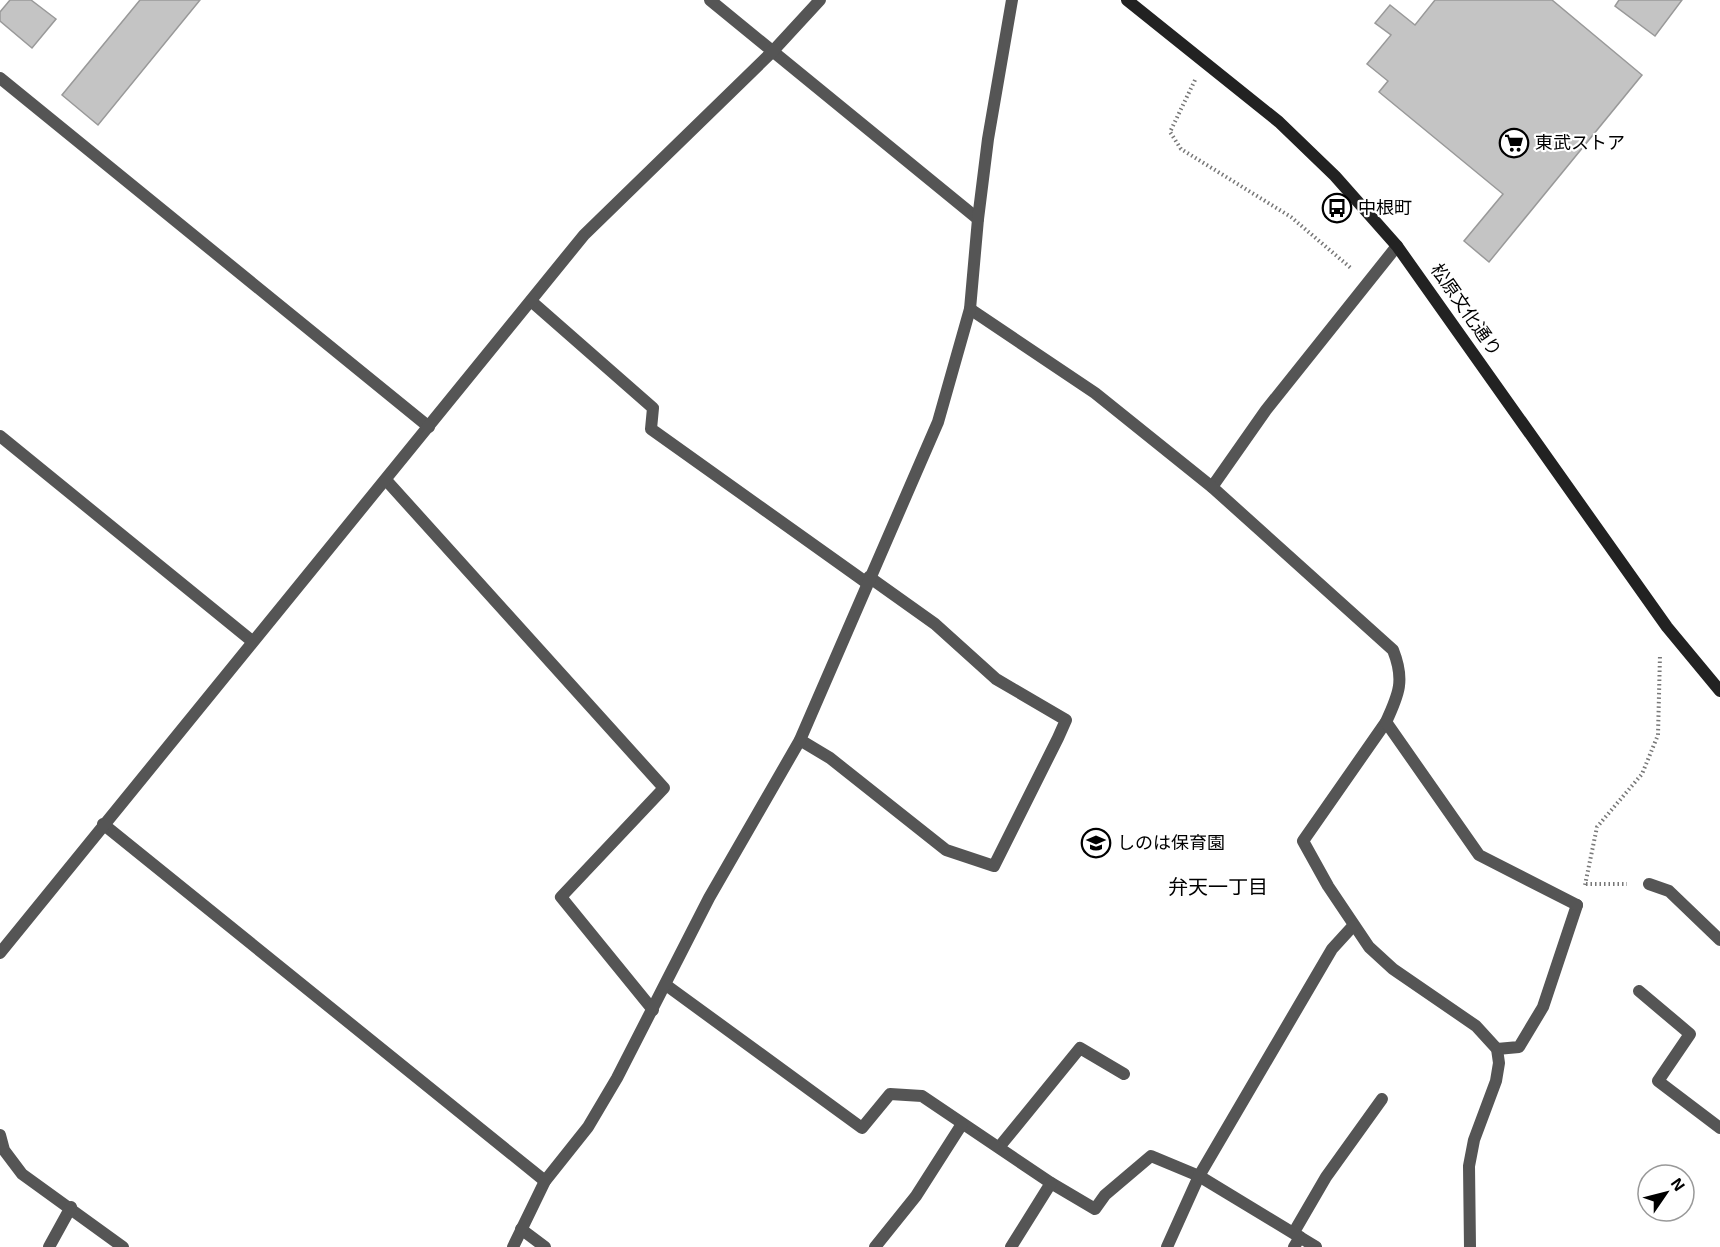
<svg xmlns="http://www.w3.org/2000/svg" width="1720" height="1247" font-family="'Exo 2','Noto Sans JP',sans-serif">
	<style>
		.building { fill: #c4c4c4; stroke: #999; stroke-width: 1.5 }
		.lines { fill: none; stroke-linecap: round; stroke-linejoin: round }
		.path { stroke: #777; stroke-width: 4; stroke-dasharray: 1.5 3; stroke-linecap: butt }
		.lane { stroke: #555; stroke-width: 12 }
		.street { stroke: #555; stroke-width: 12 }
		.secondary { stroke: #222; stroke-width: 12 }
		.labels { text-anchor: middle; stroke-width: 4.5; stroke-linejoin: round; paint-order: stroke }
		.poi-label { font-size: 18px; fill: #000; stroke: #fff; text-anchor: start }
		.street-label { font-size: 18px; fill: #000; stroke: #fff }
		.neighbourhood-label { font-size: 20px; fill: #000; stroke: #fff }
	</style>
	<rect width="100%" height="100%" fill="#fff"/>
	<g class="building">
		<path d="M10 0H31L56 19 32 48 0 21V12Z"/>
		<path d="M140 0H200L98 125 62 95Z"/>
		<path d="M1435 0H1552L1642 75 1489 262 1464 241 1503 194 1379 92 1388 81 1367 64 1391 35 1375 23 1390 5 1415 25Z"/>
		<path d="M1619 0H1682L1655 36 1615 6Z"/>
	</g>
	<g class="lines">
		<g class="path">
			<path d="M1195 80 1170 132 1181 149 1291 217 1352 269"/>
			<path d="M1586 884H1627"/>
			<path d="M1585 885 1597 827 1642 774 1658 735 1660 655"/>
		</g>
		<g class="lane">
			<path d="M1212 487 1266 410 1397 246"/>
			<path d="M800 740 830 758 946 850 994 866 1058 738 1066 720 996 679 935 624 869 577"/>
			<path d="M1649 884 1669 891 1720 940"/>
			<path d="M1639 991 1690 1034 1658 1081 1720 1128"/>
			<path d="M1497 1049 1519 1047 1543 1007 1577 905"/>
			<path d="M0 1135 4 1150 22 1174 123 1247"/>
			<path d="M1000 1146 1080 1048 1124 1074"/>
			<path d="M1294 1232 1326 1177 1382 1099"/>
			<path d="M1294 1247 1300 1237"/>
		</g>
		<g class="street">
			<path d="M710 0 978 219"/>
			<path d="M0 78 429 427"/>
			<path d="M531 301 653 408 651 429 867 583"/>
			<path d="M970 309 1095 393 1212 487 1393 650C1405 680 1399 694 1386 722L1303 841 1328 886 1369 947 1393 969 1476 1026 1497 1049 1499 1063 1496 1081 1474 1140 1469 1166 1470 1247"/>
			<path d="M0 436 252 641"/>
			<path d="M386 480 664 788 561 897 653 1010"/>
			<path d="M1386 722 1479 855 1577 905"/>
			<path d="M103 824 545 1181"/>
			<path d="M0 953 584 235 773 51 820 0"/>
			<path d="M666 985 862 1128 890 1094 922 1096 1051 1183 1095 1209 1105 1195 1151 1156 1199 1176 1316 1247"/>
			<path d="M521 1229 545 1247"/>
			<path d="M49 1247 71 1207"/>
			<path d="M513 1247 545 1181 588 1127 617 1078 709 898 800 740 938 422 970 309 978 219 988 139 1012 0"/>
			<path d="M875 1247 916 1196 962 1124"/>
			<path d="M1011 1247 1051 1183"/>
			<path d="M1167 1247 1199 1176 1332 949 1353 926"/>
		</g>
		<path class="secondary" d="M1127 0 1279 122 1335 176 1397 246 1667 627 1720 691"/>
	</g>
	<defs>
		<g id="supermarket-ring" transform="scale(1.5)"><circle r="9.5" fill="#fff" stroke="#000" stroke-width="1.5"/><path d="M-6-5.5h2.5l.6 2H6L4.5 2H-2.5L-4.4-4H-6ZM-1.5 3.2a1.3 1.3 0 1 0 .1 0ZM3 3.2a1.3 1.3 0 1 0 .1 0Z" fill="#000"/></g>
		<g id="bus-ring" transform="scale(1.5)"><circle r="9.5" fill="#fff" stroke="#000" stroke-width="1.5"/><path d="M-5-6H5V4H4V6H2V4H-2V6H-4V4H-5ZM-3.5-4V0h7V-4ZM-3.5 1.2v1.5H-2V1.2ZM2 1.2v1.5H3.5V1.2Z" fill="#000"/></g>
		<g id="school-ring" transform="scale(1.5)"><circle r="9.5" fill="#fff" stroke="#000" stroke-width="1.5"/><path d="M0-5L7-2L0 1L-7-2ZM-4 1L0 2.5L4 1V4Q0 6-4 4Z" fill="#000"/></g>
	</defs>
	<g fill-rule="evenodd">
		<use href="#supermarket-ring" x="1514" y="143"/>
		<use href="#bus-ring" x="1337" y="208"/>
		<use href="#school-ring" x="1096" y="843"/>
	</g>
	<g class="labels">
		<g class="poi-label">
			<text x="1535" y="149">東武ストア</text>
			<text x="1358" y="214">中根町</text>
			<text x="1117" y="849">しのは保育園</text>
		</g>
		<g class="street-label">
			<text transform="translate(1466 310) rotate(55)" y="6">松原文化通り</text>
		</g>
		<g class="neighbourhood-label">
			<text x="1218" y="894">弁天一丁目</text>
		</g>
	</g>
	<g transform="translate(1666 1193) rotate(55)"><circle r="28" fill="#ffffff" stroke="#999999" stroke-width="1.5"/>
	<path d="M0-4.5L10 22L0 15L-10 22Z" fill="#000000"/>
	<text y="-9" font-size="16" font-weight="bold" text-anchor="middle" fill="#000000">N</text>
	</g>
</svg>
